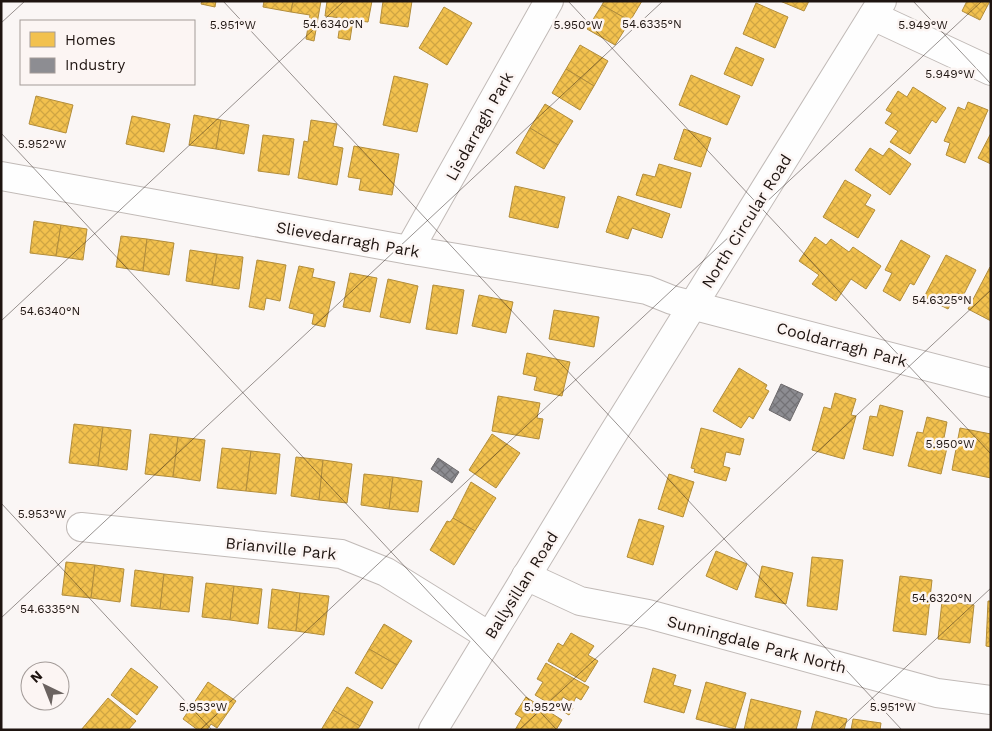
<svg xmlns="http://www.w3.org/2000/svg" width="992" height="731" font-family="'Work Sans',sans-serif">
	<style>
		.homes { fill: url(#homes-cross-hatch); stroke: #b28d3b }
		.industry { fill: url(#industry-cross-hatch); stroke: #6c696b }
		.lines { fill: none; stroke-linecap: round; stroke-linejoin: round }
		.minor-casing { stroke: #c1bab7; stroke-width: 30 }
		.trunk-casing { stroke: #c1bab7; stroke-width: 30 }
		.minor { stroke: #fefefe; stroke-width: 28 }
		.trunk { stroke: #fefefe; stroke-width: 28 }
		.ticks { fill: none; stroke: #1e1410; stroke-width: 1; stroke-opacity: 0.45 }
		.labels { text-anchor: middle; stroke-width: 5; stroke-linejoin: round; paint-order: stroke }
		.street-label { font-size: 16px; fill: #1e1410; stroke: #fcf5f3 }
		.ticks-label { font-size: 12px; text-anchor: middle; fill: #1e1410; stroke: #fcf5f3; stroke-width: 5; stroke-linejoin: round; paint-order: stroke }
	</style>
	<defs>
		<pattern id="homes-cross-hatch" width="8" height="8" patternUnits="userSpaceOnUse" patternTransform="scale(1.25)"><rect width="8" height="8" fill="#f2c14e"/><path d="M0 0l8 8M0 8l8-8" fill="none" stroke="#cfa543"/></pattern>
		<pattern id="industry-cross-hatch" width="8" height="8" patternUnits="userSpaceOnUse" patternTransform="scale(1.25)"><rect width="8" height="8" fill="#8d8d92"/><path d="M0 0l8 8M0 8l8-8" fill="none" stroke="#737276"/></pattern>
	</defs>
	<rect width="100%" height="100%" fill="#faf6f5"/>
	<g class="homes">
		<path d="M202 1H216L215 7 201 4Z"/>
		<path d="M264 1H293L291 12 263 7Z"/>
		<path d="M293 1H321L314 41 306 39 310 15 291 12Z"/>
		<path d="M327 1H372L368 22 353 20 350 40 338 38 341 18 325 16Z"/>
		<path d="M383 1H412L408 27 380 23Z"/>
		<path d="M604 1H642L630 21 602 5Z"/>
		<path d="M780 1H809L804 11Z"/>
		<path d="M967 1H990L980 20 962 11Z"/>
		<path d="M756 3 788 17 775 48 743 34Z"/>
		<path d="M602 5 630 21 615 45 587 29Z"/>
		<path d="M444 7 472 23 447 65 419 48Z"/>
		<path d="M580 45 608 61 594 86 566 69Z"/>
		<path d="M736 47 764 59 752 86 724 74Z"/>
		<path d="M566 69 594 86 580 110 552 93Z"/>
		<path d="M691 75 740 96 727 125 679 105Z"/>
		<path d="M394 76 428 84 417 132 383 125Z"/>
		<path d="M913 87 946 108 936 123 932 120 910 154 890 142 898 131 885 123 892 113 886 110 898 91 907 97Z"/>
		<path d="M36 96 73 105 66 133 29 124Z"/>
		<path d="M968 102 988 110 965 163 946 155 950 143 944 141 958 107 965 110Z"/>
		<path d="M545 104 573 121 558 145 530 128Z"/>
		<path d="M194 115 221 120 216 149 189 145Z"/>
		<path d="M132 116 170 124 164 152 126 144Z"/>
		<path d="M221 120 249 125 244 154 216 149Z"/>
		<path d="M311 120 337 124 333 146 343 148 337 185 298 178 304 141 308 142Z"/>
		<path d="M530 128 558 145 544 169 516 153Z"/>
		<path d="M684 129 711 138 701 167 674 159Z"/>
		<path d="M991 133V164L978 158Z"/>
		<path d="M263 135 294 139 289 175 258 171Z"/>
		<path d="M354 146 399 154 392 195 359 190 361 179 348 177Z"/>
		<path d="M870 148 883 156 889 148 911 164 890 195 855 170Z"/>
		<path d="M659 164 691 173 681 208 636 195 643 174 655 177Z"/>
		<path d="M845 180 871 195 865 205 875 210 858 238 823 217Z"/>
		<path d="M515 186 565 197 558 228 509 217Z"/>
		<path d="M618 196 670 214 662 238 632 228 628 239 606 232Z"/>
		<path d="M34 221 61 225 56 256 30 253Z"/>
		<path d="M61 225 87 229 83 260 56 256Z"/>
		<path d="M121 236 147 239 143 271 116 267Z"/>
		<path d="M815 237 826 245 831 239 849 252 853 247 881 266 866 289 851 279 836 301 812 284 819 275 799 261Z"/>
		<path d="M147 239 174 243 169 275 143 271Z"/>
		<path d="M901 240 930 256 914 285 910 283 900 301 883 291 892 273 885 270Z"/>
		<path d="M190 250 217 254 212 285 186 281Z"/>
		<path d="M217 254 243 257 239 289 212 285Z"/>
		<path d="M946 255 976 270 963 296 957 293 948 309 924 297Z"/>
		<path d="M257 260 286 265 280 301 266 298 264 310 249 307Z"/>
		<path d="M299 266 314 269 312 277 335 282 325 327 312 324 314 314 289 308Z"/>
		<path d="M990 267 991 268V321L968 309Z"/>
		<path d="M350 273 377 278 370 312 343 307Z"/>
		<path d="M388 279 418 286 410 323 380 317Z"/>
		<path d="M433 285 464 290 457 334 426 329Z"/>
		<path d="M479 295 513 302 506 333 472 326Z"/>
		<path d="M554 310 599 317 594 347 549 339Z"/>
		<path d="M527 353 570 362 562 396 534 390 537 377 523 374Z"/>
		<path d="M739 368 767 385 765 389 769 391 753 419 749 416 741 428 713 411Z"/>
		<path d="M835 393 856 399 851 415 856 416 844 459 812 450 824 407 831 409Z"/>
		<path d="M498 396 540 403 537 418 543 419 539 439 492 431Z"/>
		<path d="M880 405 903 411 893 456 863 449 870 416 877 417Z"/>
		<path d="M927 417 947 422 944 438 949 439 941 474 908 466 917 432 923 433Z"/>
		<path d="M74 424 103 427 98 466 69 463Z"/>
		<path d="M103 427 131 430 127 470 98 466Z"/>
		<path d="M701 428 744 439 740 455 726 452 723 466 730 468 726 481 694 472 695 469 691 468Z"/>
		<path d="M960 428 991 434V478L952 470Z"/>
		<path d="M150 434 178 437 173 477 145 474Z"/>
		<path d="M492 434 520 453 496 488 469 470Z"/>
		<path d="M178 437 205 440 200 481 173 477Z"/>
		<path d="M222 448 251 451 246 491 217 488Z"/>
		<path d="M251 451 280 454 276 494 246 491Z"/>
		<path d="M296 457 323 460 319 500 291 496Z"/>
		<path d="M323 460 352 464 347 503 319 500Z"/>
		<path d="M364 474 393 477 389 509 361 505Z"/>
		<path d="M669 474 694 482 683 517 658 509Z"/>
		<path d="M393 477 422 481 418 512 389 509Z"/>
		<path d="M471 482 496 498 475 531 453 518Z"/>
		<path d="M453 518 475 531 454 565 430 550 447 521 450 522Z"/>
		<path d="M639 519 664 526 653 565 627 557Z"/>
		<path d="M716 551 747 564 737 590 706 576Z"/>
		<path d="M812 557 843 560 837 610 807 606Z"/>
		<path d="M66 562 95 565 91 598 62 595Z"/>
		<path d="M95 565 124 569 120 602 91 598Z"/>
		<path d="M762 566 793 573 786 604 755 597Z"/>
		<path d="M135 570 164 574 160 609 131 606Z"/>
		<path d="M164 574 193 577 189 612 160 609Z"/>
		<path d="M900 576 932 580 926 635 893 631Z"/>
		<path d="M206 583 234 586 230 620 202 617Z"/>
		<path d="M234 586 262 589 258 624 230 620Z"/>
		<path d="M272 589 300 593 296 631 268 628Z"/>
		<path d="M300 593 329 596 324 635 296 631Z"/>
		<path d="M942 601 974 605 970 643 938 639Z"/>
		<path d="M988 601H991V647L986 646Z"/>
		<path d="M384 624 412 641 397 665 369 649Z"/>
		<path d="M571 633 594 646 588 655 598 661 585 682 548 661 558 643 563 646Z"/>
		<path d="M369 649 397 665 382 689 355 673Z"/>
		<path d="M546 663 589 687 581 700 576 697 573 703 563 697 561 701 573 708 569 715 535 695 543 682 537 679Z"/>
		<path d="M131 668 158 687 137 715 111 695Z"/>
		<path d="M653 668 676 675 673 685 691 690 684 713 644 702Z"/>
		<path d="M208 682 236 701 217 728 211 724 207 730H198L183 719Z"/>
		<path d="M706 682 746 693 735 729 696 719Z"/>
		<path d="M347 687 373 702 360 726 333 710Z"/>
		<path d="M526 697 562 720 556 730H515L522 718 515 714Z"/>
		<path d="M108 698 136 721 128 730H81Z"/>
		<path d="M751 699 801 711 796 730H744Z"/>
		<path d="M333 710 360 726 357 730H321Z"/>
		<path d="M816 711 847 719 844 730H811Z"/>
		<path d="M853 719 881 723 880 730H851Z"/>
	</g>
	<g class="industry">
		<path d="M781 384 803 394 790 421 769 410Z"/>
		<path d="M438 458 459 472 452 483 431 469Z"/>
	</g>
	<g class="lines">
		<g class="minor-casing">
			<g id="minor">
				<path d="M873 16 991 71"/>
				<path d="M1 176 409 250 647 290 672 300 991 383"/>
				<path d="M409 250 549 1"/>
				<path d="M81 527 341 554 386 572 489 636"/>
				<path d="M526 576 580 601 648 614 937 693 991 700"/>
			</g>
		</g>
		<g class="trunk-casing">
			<path id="trunk" d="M433 730 609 440 882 1"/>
		</g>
		<use href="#minor" class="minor"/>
		<use href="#trunk" class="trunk"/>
	</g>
	<path class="ticks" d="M223 1 902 730M568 1 991 454M913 1 991 84M1 23 25 1M1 133 557 730M1 321 344 1M1 503 212 730M1 618 663 1M200 730 982 1M519 730 991 290M838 730 991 588"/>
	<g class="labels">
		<g class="street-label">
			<text transform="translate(479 126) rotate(-61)" y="6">Lisdarragh Park</text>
			<text transform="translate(746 221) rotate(-58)" y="6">North Circular Road</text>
			<text transform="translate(348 239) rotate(10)" y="6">Slievedarragh Park</text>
			<text transform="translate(842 344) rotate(15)" y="6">Cooldarragh Park</text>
			<text transform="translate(281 548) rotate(6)" y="6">Brianville Park</text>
			<text transform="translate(521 585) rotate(-58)" y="6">Ballysillan Road</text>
			<text transform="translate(757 644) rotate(15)" y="6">Sunningdale Park North</text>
		</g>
	</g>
	<g class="ticks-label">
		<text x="333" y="28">54.6340°N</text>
		<text x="652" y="28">54.6335°N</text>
		<text x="578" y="29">5.950°W</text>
		<text x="923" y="29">5.949°W</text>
		<text x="233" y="29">5.951°W</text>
		<text x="950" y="78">5.949°W</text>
		<text x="42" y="148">5.952°W</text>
		<text x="942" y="304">54.6325°N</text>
		<text x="50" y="315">54.6340°N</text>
		<text x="950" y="448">5.950°W</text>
		<text x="42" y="518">5.953°W</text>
		<text x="942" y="602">54.6320°N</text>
		<text x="50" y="613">54.6335°N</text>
		<text x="203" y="711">5.953°W</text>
		<text x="548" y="711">5.952°W</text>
		<text x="893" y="711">5.951°W</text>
	</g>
	<rect width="992" height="731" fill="none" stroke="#1e1410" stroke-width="5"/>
	<rect x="20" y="20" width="175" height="65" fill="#fcf5f3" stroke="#a39b98"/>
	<rect x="30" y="32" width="25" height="15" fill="#f2c14e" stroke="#a39b98"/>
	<text x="65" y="45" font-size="15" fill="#1e1410">Homes</text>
	<rect x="30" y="58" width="25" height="15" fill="#8d8d92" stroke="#a39b98"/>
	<text x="65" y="70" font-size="15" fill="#1e1410">Industry</text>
	<g transform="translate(45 686) rotate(317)"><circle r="24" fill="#fcf5f3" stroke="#a39b98"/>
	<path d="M0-4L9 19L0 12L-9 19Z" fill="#6b6360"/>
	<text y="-8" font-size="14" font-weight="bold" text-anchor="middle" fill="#1e1410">N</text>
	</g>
</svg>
